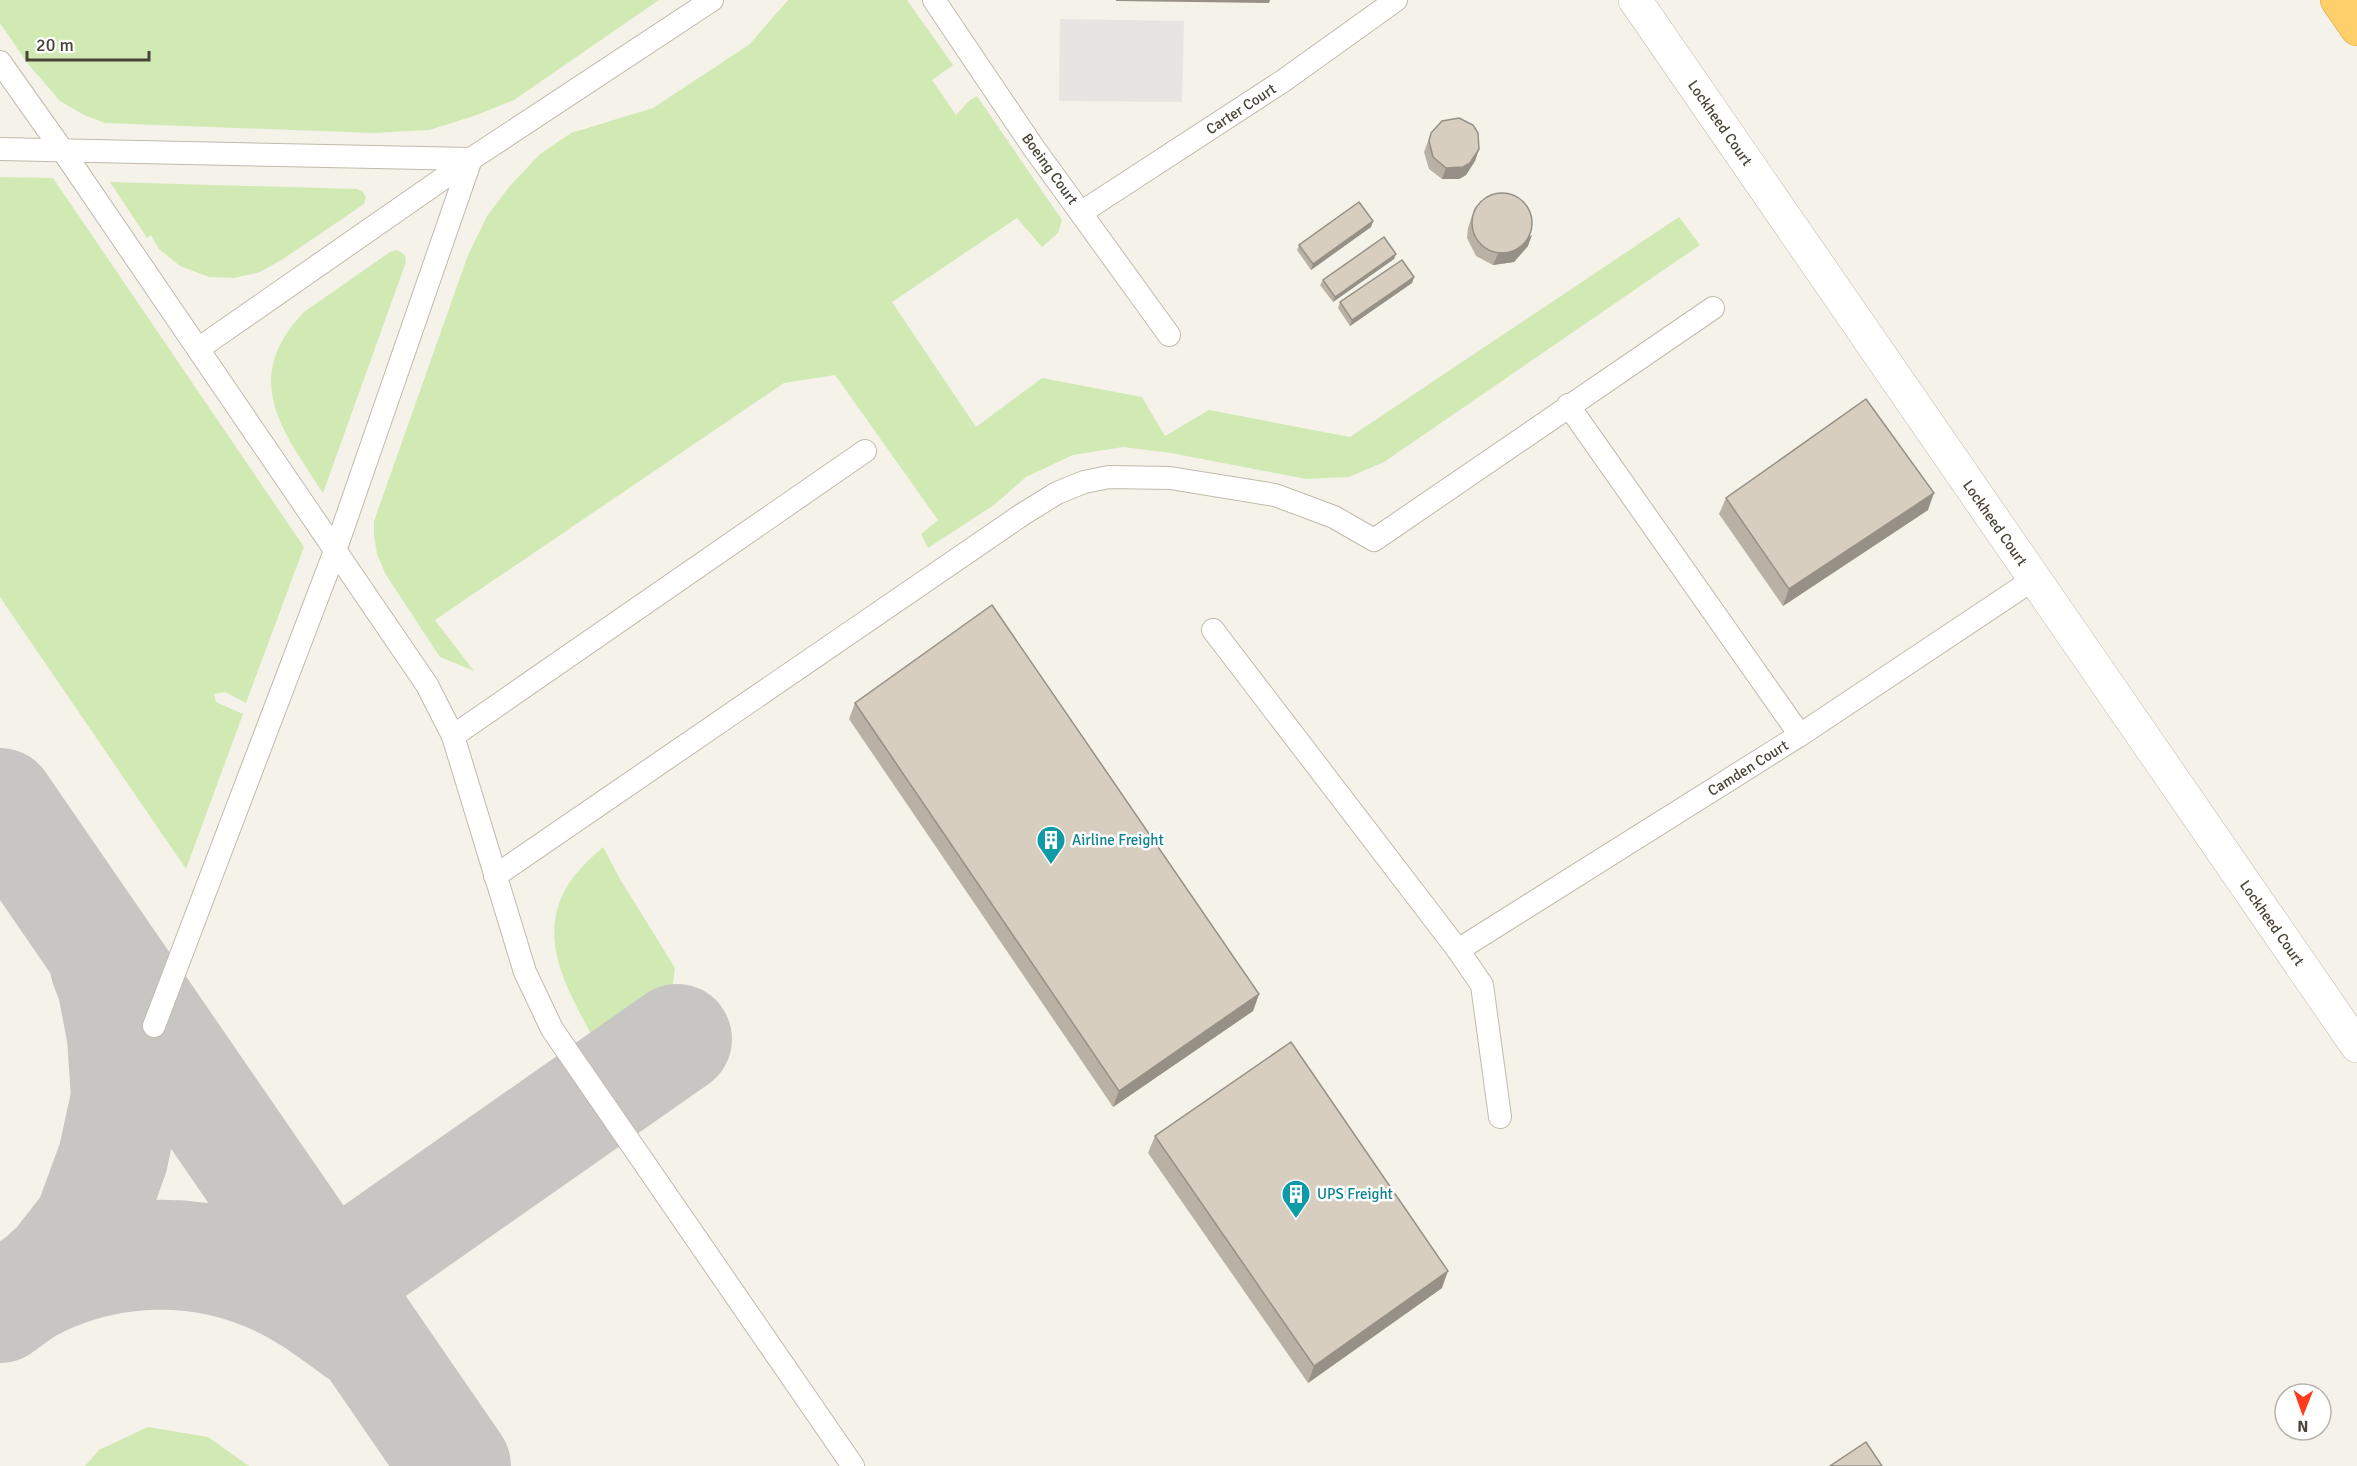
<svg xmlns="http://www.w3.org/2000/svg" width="2357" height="1466" font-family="Signika,sans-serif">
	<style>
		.green { fill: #d1eab3 }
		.parking { fill: #e7e5e2 }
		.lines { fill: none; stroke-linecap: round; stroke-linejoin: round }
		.taxiway { stroke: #c7c6c2; stroke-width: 110 }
		.lane-casing { stroke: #c1baac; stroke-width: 24 }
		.street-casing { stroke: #c1baac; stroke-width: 34 }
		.highway-casing { stroke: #e1a439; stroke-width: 34 }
		.lane { stroke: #fff; stroke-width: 22 }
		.street { stroke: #fff; stroke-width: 33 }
		.highway { stroke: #ffcf6c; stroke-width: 33 }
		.wall { fill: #b9b1a4 }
		.shaded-wall { fill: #969086 }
		.building { fill: #d7cebf; stroke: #969086; stroke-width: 1.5 }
		.labels { text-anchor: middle; stroke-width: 5; stroke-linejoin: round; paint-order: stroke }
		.street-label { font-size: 15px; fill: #4a4338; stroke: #fff }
		.culture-label { font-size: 15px; fill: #0d838f; stroke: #fff; text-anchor: start }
	</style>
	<rect width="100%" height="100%" fill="#f5f2ea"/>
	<g class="green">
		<path d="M0 0H659L514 100 474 116 429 130 373 133 105 123 84 115 60 101 28 64 0 23Z"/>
		<path d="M788 0H907L953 65 932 80 956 115 970 100 977 96 1062 220 1058 233 1042 247 1017 218 892 302 976 427 1042 378 1142 397 1165 436 1209 410 1350 437 1679 217 1700 245 1384 462 1349 477 1306 479 1171 453 1123 447 1073 455 1026 477 994 505 928 548 921 534 938 520 835 375 784 383 435 620 474 671 440 657 386 575 377 554 374 536V521L468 255 487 216 509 187 540 154 571 133 653 108 750 44Z"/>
		<path d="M0 177 53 178 304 547 246 703 225 692 214 694 216 702 243 714 186 869 0 597Z"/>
		<path d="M110 182 357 189 362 191 366 197 364 204 283 259 260 272 234 278 209 277 180 266 159 249 151 235 147 238Z"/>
		<path d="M397 250 405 255 406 262 323 493C282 430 240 379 304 312L390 252Z"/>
		<path d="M603 847 620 879 675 968 672 991 668 994 664 992 635 1010 594 1040C570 992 536 942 566 888 575 872 590 859 603 847Z"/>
		<path d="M148 1427 208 1437 249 1466H85L99 1450Z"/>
	</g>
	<path class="parking" d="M1060 19 1184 21 1182 102 1059 101Z"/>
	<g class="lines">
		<g class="taxiway">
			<path d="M0 803 456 1466"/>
			<path d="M330 1282 677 1039"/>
			<path d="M36 1284 57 1265 89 1224 113 1158 126 1098 122 1036 112 984 105 966"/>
			<path d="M0 1308C12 1300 24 1289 38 1283 113 1247 199 1245 276 1280 305 1293 330 1312 356 1331"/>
		</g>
		<g class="lane-casing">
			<g id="lane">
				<path d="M934 0 1033 147 1169 335"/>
				<path d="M0 62 63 151 427 685 453 736 525 972 552 1029 853 1466"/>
				<path d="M0 149 471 159 335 551 154 1026"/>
				<path d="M1082 212 1283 81 1396 0"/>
				<path d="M198 349 471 159 712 0"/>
				<path d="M1568 405 1800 735"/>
				<path d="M1213 630 1458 950 1482 985 1500 1117"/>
				<path d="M453 736 865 451"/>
				<path d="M495 876 1023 514 1057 493 1084 482 1109 477 1170 478 1275 495 1334 517 1374 540 1713 308"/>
				<path d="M1458 950 1800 735 2034 579"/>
			</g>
		</g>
		<g class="street-casing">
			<path id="street" d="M1635 0 2357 1046"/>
		</g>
		<g class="highway-casing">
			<path id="highway" d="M2337 0 2357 29"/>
		</g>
		<use href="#lane" class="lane"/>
		<use href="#street" class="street"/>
		<use href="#highway" class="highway"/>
	</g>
	<g class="wall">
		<path d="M1431 133 1479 149 1475 161 1466 175 1459 179H1442L1429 169 1424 152Z"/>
		<path d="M1475 207 1528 246 1514 262 1493 265 1476 256 1467 238 1468 228Z"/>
		<path d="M1373 221 1371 227 1311 270 1297 250 1299 245Z"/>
		<path d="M1394 259 1333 302 1320 285 1323 280Z"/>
		<path d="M1414 277 1412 283 1350 326 1338 308 1340 302Z"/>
		<path d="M1726 498 1928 510 1783 606 1719 514Z"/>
		<path d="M855 703 1259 994 1253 1011 1113 1107 849 719Z"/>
		<path d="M1155 1136 1442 1288 1308 1383 1148 1153Z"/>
	</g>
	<g class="shaded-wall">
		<path d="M1116 0H1270L1269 3 1116 1Z"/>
		<path d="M1479 149 1475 161 1466 175 1459 179H1442L1446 168Z"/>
		<path d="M1373 221 1371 227 1311 270 1313 264Z"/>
		<path d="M1532 235 1528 246 1514 262 1493 265 1498 254Z"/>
		<path d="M1396 254 1394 259 1333 302 1335 297Z"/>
		<path d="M1414 277 1412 283 1350 326 1352 320Z"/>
		<path d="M1934 493 1928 510 1783 606 1789 589Z"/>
		<path d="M1259 994 1253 1011 1113 1107 1119 1091Z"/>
		<path d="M1448 1271 1442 1288 1308 1383 1314 1366Z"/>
	</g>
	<g class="building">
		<path d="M1459 118 1473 125 1478 133 1479 149 1470 163 1463 167 1446 168 1433 157 1429 141 1431 133 1442 121Z"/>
		<circle cx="1502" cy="223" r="30"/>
		<path d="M1359 202 1373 221 1313 264 1299 245Z"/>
		<path d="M1384 237 1396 254 1335 297 1323 280Z"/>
		<path d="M1402 260 1414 277 1352 320 1340 302Z"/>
		<path d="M1866 399 1934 493 1789 589 1726 498Z"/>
		<path d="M992 605 1259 994 1119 1091 855 703Z"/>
		<path d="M1291 1042 1448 1271 1314 1366 1155 1136Z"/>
		<path d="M1866 1442 1882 1466H1830Z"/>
	</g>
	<defs>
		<g id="building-pin" transform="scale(1.5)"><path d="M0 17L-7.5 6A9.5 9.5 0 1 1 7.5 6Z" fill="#0f9aa8" stroke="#fff"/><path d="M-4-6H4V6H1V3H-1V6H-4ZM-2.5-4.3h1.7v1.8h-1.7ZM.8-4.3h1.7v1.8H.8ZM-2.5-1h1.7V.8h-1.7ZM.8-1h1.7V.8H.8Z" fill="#fff"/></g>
	</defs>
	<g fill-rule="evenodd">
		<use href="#building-pin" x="1051" y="840"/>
		<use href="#building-pin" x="1296" y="1194"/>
	</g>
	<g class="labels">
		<g class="street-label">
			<text transform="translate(1241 109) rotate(-33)" y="5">Carter Court</text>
			<text transform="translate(1720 123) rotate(55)" y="5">Lockheed Court</text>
			<text transform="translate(1050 169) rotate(54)" y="5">Boeing Court</text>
			<text transform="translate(1995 523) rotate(55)" y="5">Lockheed Court</text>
			<text transform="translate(1748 768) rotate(-32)" y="5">Camden Court</text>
			<text transform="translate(2272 923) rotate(55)" y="5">Lockheed Court</text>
		</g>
		<g class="culture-label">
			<text x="1072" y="845">Airline Freight</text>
			<text x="1317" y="1199">UPS Freight</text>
		</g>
	</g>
	<g transform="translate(2303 1412) rotate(181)"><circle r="28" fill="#ffffff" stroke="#b7b4af" stroke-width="1.5"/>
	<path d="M0-4.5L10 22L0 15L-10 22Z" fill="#fe3c19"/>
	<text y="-9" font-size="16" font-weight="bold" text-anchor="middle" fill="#4a4338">N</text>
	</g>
	<path d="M27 51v9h122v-9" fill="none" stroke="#4a4338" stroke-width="3"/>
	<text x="36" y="51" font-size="18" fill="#4a4338" stroke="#ffffff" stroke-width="4.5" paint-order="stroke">20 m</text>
</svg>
